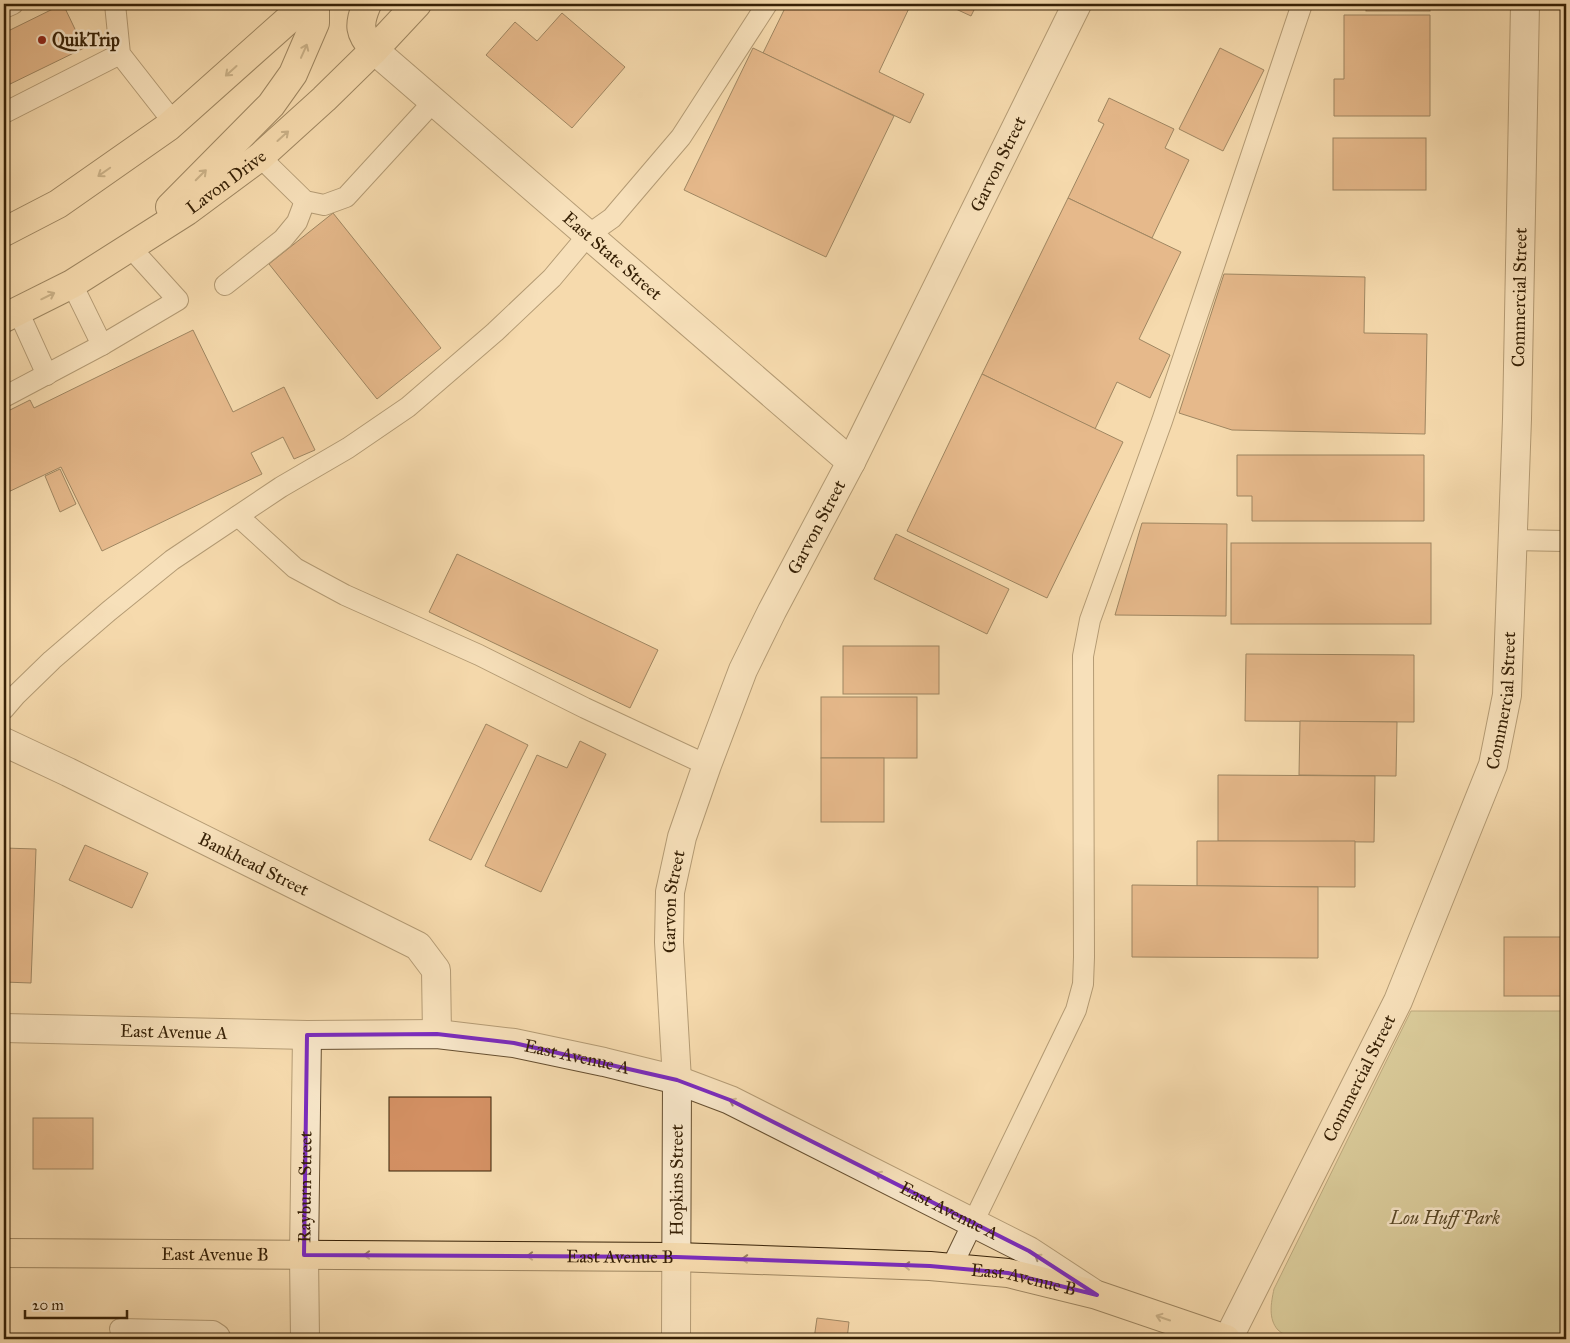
<svg xmlns="http://www.w3.org/2000/svg" width="1570" height="1343" font-family="'IM FELL Great Primer',serif">
	<style>
		.green { fill: #bdbf89; stroke: #7a7048 }
		.building { fill: #d39063; stroke: #372106 }
		.lines { fill: none; stroke-linecap: round; stroke-linejoin: round }
		.lane-casing { stroke: #664f30; stroke-width: 22 }
		.street-casing { stroke: #664f30; stroke-width: 30 }
		.primary-casing { stroke: #372106; stroke-width: 30 }
		.lane { stroke: #f8e7ca; stroke-width: 20 }
		.street { stroke: #f8e7ca; stroke-width: 28 }
		.primary { stroke: #f5daad; stroke-width: 28 }
		.oneway { stroke: #967e5a }
		.oneway2 { stroke: #a18e72 }
		.marked { fill: none; stroke: #7b2cbf; stroke-width: 4; stroke-linejoin: round }
		.poi-dot { fill: #8f2418; stroke: #f8e7ca; stroke-width: 2 }
		.labels { text-anchor: middle; stroke-width: 5; stroke-linejoin: round; paint-order: stroke }
		.poi-label { font-size: 18px; font-weight: bold; fill: #372106; stroke: #f8e7ca; text-anchor: start }
		.street-label { font-size: 18px; fill: #372106; stroke: #f8e7ca }
		.park-label { font-size: 18px; font-style: italic; fill: #584827; stroke: #f8e7ca }
	</style>
	<rect width="100%" height="100%" fill="#f5daad"/>
	<filter id="stains"><feTurbulence type="fractalNoise" baseFrequency=".004" numOctaves="4"/><feColorMatrix values="0 0 0 0 .2 0 0 0 0 .09 0 0 0 0 .02 0 0 0 .5 -.17"/></filter>
	<radialGradient id="worn" r=".72"><stop offset=".6" stop-color="#630" stop-opacity="0"/><stop offset="1" stop-color="#630" stop-opacity=".3"/></radialGradient>
	<path class="green" d="M1411 1011H1566V1339H1292C1288 1336 1282 1334 1278 1330 1268 1319 1271 1303 1274 1289Z"/>
	<g class="building">
		<path d="M63 4 84 48 4 87V33Z"/>
		<path d="M787 4H911L879 72 924 94 910 123 763 53Z"/>
		<path d="M945 4H977L971 16Z"/>
		<rect x="1366" y="4" width="64" height="7"/>
		<path d="M562 13 625 67 572 128 486 55 515 22 537 41Z"/>
		<path d="M1344 15H1430V116H1334V79H1344Z"/>
		<path d="M753 48 894 116 826 257 684 190Z"/>
		<path d="M1220 48 1264 70 1223 151 1179 129Z"/>
		<path d="M1109 98 1174 129 1165 148 1189 160 1152 238 1068 198 1104 124 1098 121Z"/>
		<rect x="1333" y="138" width="93" height="52"/>
		<path d="M1068 198 1181 252 1139 339 1170 355 1150 398 1117 382 1095 429 982 374Z"/>
		<path d="M333 213 441 348 377 399 269 264Z"/>
		<path d="M1224 274 1365 277 1364 333 1427 334 1425 434 1232 430 1179 413Z"/>
		<path d="M193 330 233 412 284 387 315 450 294 459 283 437 251 453 262 474 102 551 61 467 4 494V413L30 400 34 408Z"/>
		<path d="M982 374 1123 442 1047 598 907 531Z"/>
		<path d="M1237 455H1424V521H1252V496H1237Z"/>
		<path d="M60 469 76 504 60 512 45 476Z"/>
		<path d="M1142 523 1227 524 1226 616 1115 615Z"/>
		<path d="M896 534 1009 589 987 634 874 579Z"/>
		<rect x="1231" y="543" width="200" height="81"/>
		<path d="M457 554 658 650 630 708 429 612Z"/>
		<rect x="843" y="646" width="96" height="48"/>
		<path d="M1246 654 1414 655V722L1245 721Z"/>
		<rect x="821" y="697" width="96" height="61"/>
		<path d="M1300 721 1397 722 1396 776 1299 775Z"/>
		<path d="M486 724 528 745 471 860 429 840Z"/>
		<path d="M580 741 606 754 541 892 485 866 537 755 567 768Z"/>
		<rect x="821" y="758" width="63" height="64"/>
		<path d="M1218 775 1375 776 1374 842 1218 841Z"/>
		<path d="M1197 841H1355V887L1197 886Z"/>
		<path d="M85 845 148 873 132 908 69 880Z"/>
		<path d="M4 848 36 849 31 983 4 982Z"/>
		<path d="M1132 885 1318 887V958L1132 957Z"/>
		<rect x="1504" y="937" width="62" height="59"/>
		<rect x="389" y="1097" width="102" height="74"/>
		<rect x="33" y="1118" width="60" height="51"/>
		<path d="M817 1318 849 1322 847 1339H814Z"/>
	</g>
	<g class="lines">
		<g class="lane-casing">
			<g id="lane">
				<path d="M115 4 120 54 174 123"/>
				<path d="M4 8 13 4"/>
				<path d="M4 113 120 54"/>
				<path d="M260 157 305 201 324 205 346 197 434 101"/>
				<path d="M72 284 102 345"/>
				<path d="M225 285 283 239 297 222 305 201"/>
				<path d="M18 311 47 375"/>
				<path d="M4 397 102 345 178 300 130 247"/>
				<path d="M238 516 295 568 345 595 479 655 585 708 707 765"/>
				<path d="M1513 540 1566 541"/>
				<path d="M4 709 16 695 52 660 109 611 172 560 281 487 348 448 408 407 495 332 552 278 588 235 612 218 681 137 767 4"/>
				<path d="M951 1268 1076 1010 1083 984 1084 957 1083 656 1090 620 1162 421 1302 4"/>
				<path d="M120 1329 213 1331 219 1335 221 1339"/>
			</g>
		</g>
		<g class="street-casing">
			<g id="street">
				<path id="s1" d="M374 50 851 462"/>
				<path id="s2" d="M4 742 68 772 418 946 436 970 437 1034"/>
				<path id="s3" d="M4 1028 307 1035 437 1034 514 1043 604 1062 677 1080 730 1100 1029 1251 1093 1293"/>
				<path id="s4" d="M305 1339 304 1255 307 1035"/>
				<path id="s5" d="M676 1339 677 1080 669 942 670 892 682 837 707 765 743 670 772 611 851 462 1077 4"/>
				<path id="s6" d="M1228 1339 1398 1001 1493 765 1507 695 1517 419 1525 4"/>
			</g>
		</g>
		<g class="primary-casing">
			<g id="primary">
				<path d="M367 4C358 25 359 33 374 50"/>
				<path d="M170 207 271 105 293 74 315 23V4"/>
				<path d="M4 232 58 204 168 127 306 4"/>
				<path id="s7" d="M4 318 72 284 187 211 260 157 324 99 374 50 417 4"/>
				<path id="s8" d="M4 1253 676 1257 930 1266 1008 1273 1097 1295 1226 1339"/>
			</g>
		</g>
		<use href="#lane" class="lane"/>
		<use href="#street" class="street"/>
		<use href="#primary" class="primary"/>
	</g>
	<defs><path id="oneway-shaft" d="M-6 0H5M1.5-3L5.5 0L1.5 3" fill="none" stroke-width="1.6" stroke-linecap="round" stroke-linejoin="round" transform="scale(1.25)"/></defs>
	<g class="oneway">
		<use href="#oneway-shaft" transform="translate(304 51) rotate(-66)"/>
		<use href="#oneway-shaft" transform="translate(231 71) rotate(138)"/>
		<use href="#oneway-shaft" transform="translate(283 136) rotate(-42)"/>
		<use href="#oneway-shaft" transform="translate(104 172) rotate(145)"/>
		<use href="#oneway-shaft" transform="translate(201 175) rotate(-45)"/>
		<use href="#oneway-shaft" transform="translate(48 296) rotate(-26)"/>
		<use href="#oneway-shaft" transform="translate(371 1255) rotate(-180)"/>
		<use href="#oneway-shaft" transform="translate(534 1256) rotate(-180)"/>
		<use href="#oneway-shaft" transform="translate(749 1259) rotate(-178)"/>
		<use href="#oneway-shaft" transform="translate(911 1266) rotate(-178)"/>
		<use href="#oneway-shaft" transform="translate(1163 1318) rotate(-161)"/>
	</g>
	<g class="oneway2">
		<use href="#oneway-shaft" transform="translate(736 1103) rotate(-154)"/>
		<use href="#oneway-shaft" transform="translate(882 1176) rotate(-153)"/>
		<use href="#oneway-shaft" transform="translate(1041 1259) rotate(-147)"/>
	</g>
	<path d="M0 0H1570V1343H0ZM437 1034 514 1043 677 1080 730 1100 1029 1251 1097 1295 1008 1273 930 1266 676 1257 304 1255 307 1035Z" fill="#f5daad" fill-opacity=".55" fill-rule="evenodd"/>
	<path class="marked" d="M437 1034 514 1043 677 1080 730 1100 1029 1251 1097 1295 1008 1273 930 1266 676 1257 304 1255 307 1035Z"/>
	<circle class="poi-dot" cx="42" cy="40" r="5"/>
	<g class="labels">
		<g class="poi-label">
			<text x="52" y="46">QuikTrip</text>
		</g>
		<g class="street-label">
			<text dy="6" stroke="none"><textPath href="#s5" startOffset="1248">Garvon Street</textPath></text>
			<text dy="6" stroke="none"><textPath href="#s7" startOffset="261">Lavon Drive</textPath></text>
			<text dy="6" stroke="none"><textPath href="#s1" startOffset="315">East State Street</textPath></text>
			<text dy="6" stroke="none"><textPath href="#s6" startOffset="1102">Commercial Street</textPath></text>
			<text dy="6" stroke="none"><textPath href="#s5" startOffset="842">Garvon Street</textPath></text>
			<text dy="6" stroke="none"><textPath href="#s6" startOffset="698">Commercial Street</textPath></text>
			<text dy="6" stroke="none"><textPath href="#s2" startOffset="278">Bankhead Street</textPath></text>
			<text dy="6" stroke="none"><textPath href="#s5" startOffset="438">Garvon Street</textPath></text>
			<text dy="6" stroke="none"><textPath href="#s3" startOffset="170">East Avenue A</textPath></text>
			<text dy="6" stroke="none"><textPath href="#s3" startOffset="575">East Avenue A</textPath></text>
			<text dy="6" stroke="none"><textPath href="#s6" startOffset="292">Commercial Street</textPath></text>
			<text dy="6" stroke="none"><textPath href="#s5" startOffset="159">Hopkins Street</textPath></text>
			<text dy="6" stroke="none"><textPath href="#s4" startOffset="152">Rayburn Street</textPath></text>
			<text dy="6" stroke="none"><textPath href="#s3" startOffset="980">East Avenue A</textPath></text>
			<text dy="6" stroke="none"><textPath href="#s8" startOffset="211">East Avenue B</textPath></text>
			<text dy="6" stroke="none"><textPath href="#s8" startOffset="616">East Avenue B</textPath></text>
			<text dy="6" stroke="none"><textPath href="#s8" startOffset="1021">East Avenue B</textPath></text>
		</g>
		<g class="park-label">
			<text x="1445" y="1224">Lou Huff Park</text>
		</g>
	</g>
	<rect width="1570" height="1343" fill="none" stroke="#f5daad" stroke-width="20"/>
	<rect x="5" y="5" width="1560" height="1333" fill="none" stroke="#372106" stroke-width="2.5"/>
	<rect x="10" y="10" width="1550" height="1323" fill="none" stroke="#372106"/>
	<path d="M25 1310v8h102v-8" fill="none" stroke="#372106" stroke-width="2.5"/>
	<text x="32" y="1310" font-size="15" fill="#372106" stroke="#f8e7ca" stroke-width="4" paint-order="stroke">20 m</text>
	<rect width="100%" height="100%" filter="url(#stains)"/>
	<rect width="100%" height="100%" fill="url(#worn)"/>
</svg>
